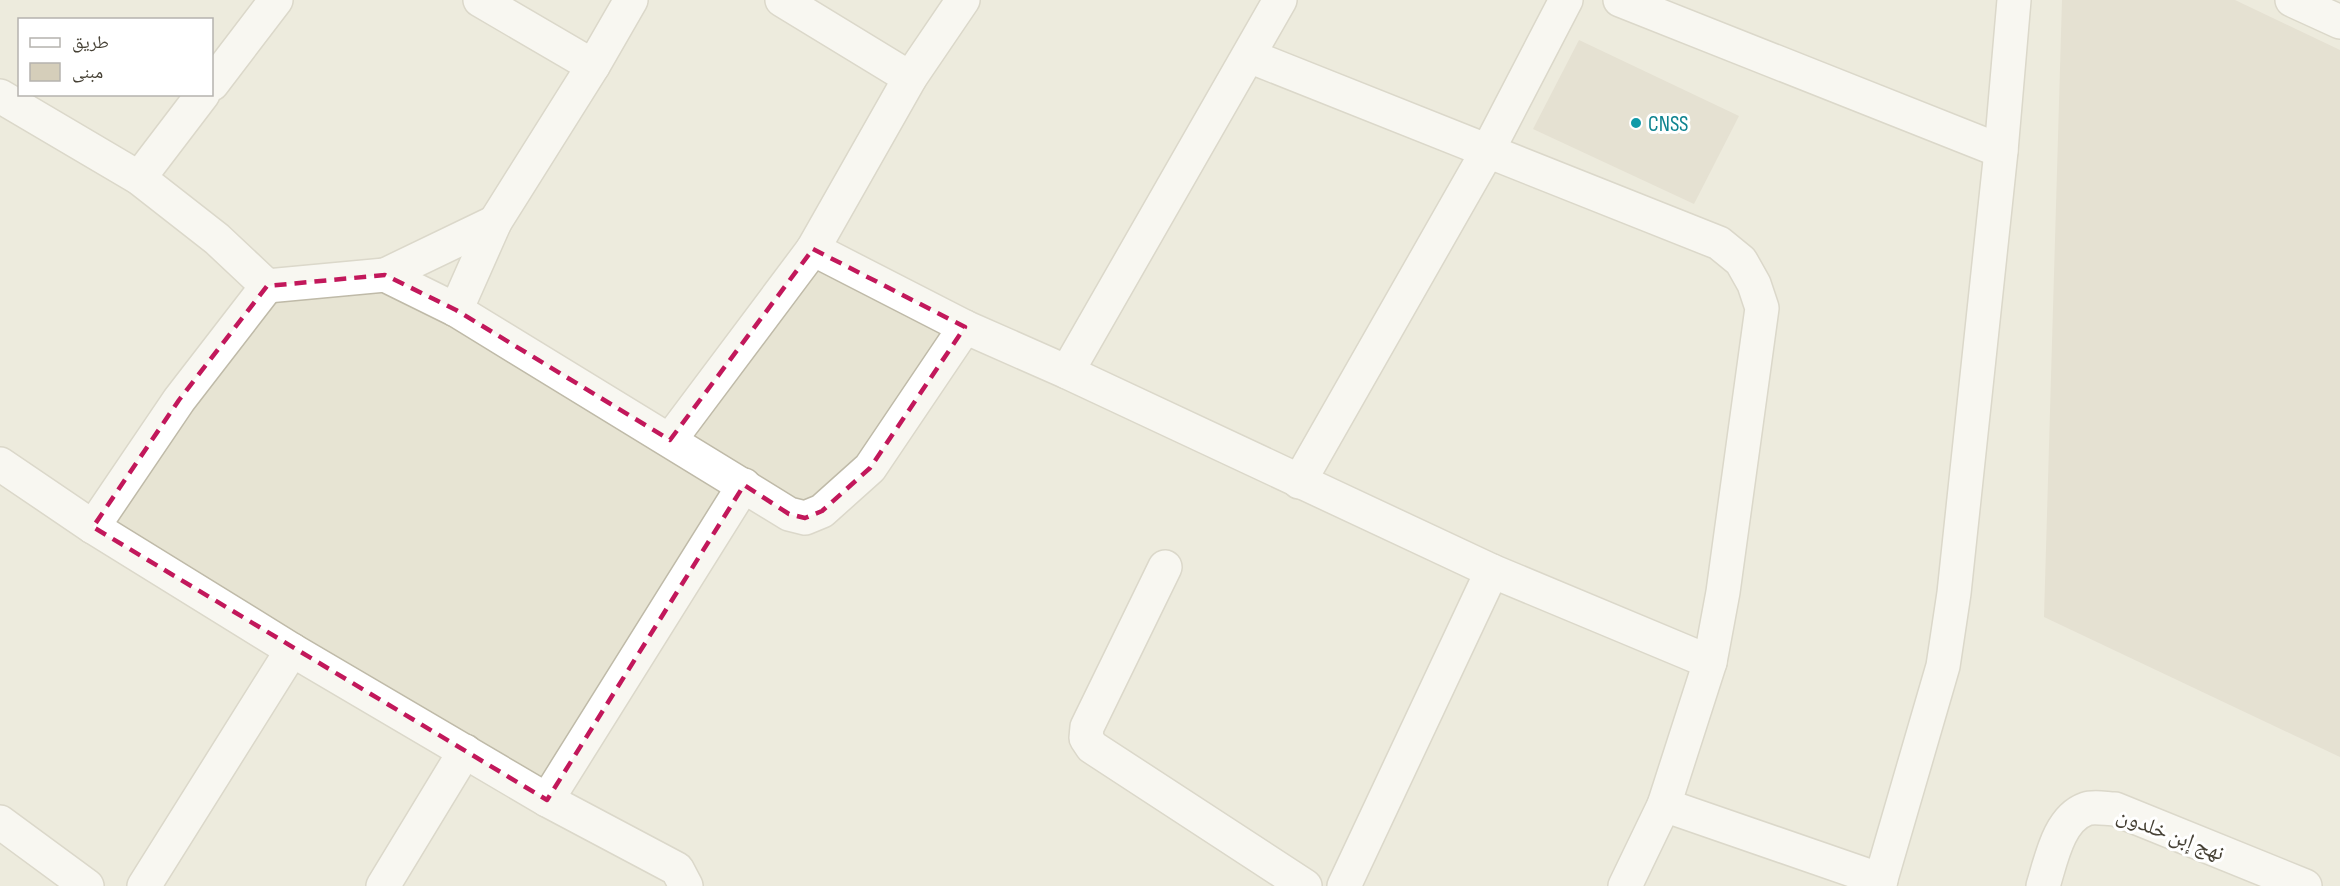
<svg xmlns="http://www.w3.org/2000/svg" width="2340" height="886" font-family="'Sofia Sans Condensed','Noto Naskh Arabic',sans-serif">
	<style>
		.residential { fill: #e7e4d3; fill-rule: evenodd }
		.building { fill: #d5ceba }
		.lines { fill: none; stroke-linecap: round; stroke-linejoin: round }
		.minor-casing { stroke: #bfbaa8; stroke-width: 36 }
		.tertiary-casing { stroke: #bfbaa8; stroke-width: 36 }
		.minor { stroke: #fff; stroke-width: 33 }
		.tertiary { stroke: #fff; stroke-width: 33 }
		.marked { fill: none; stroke: #c2185b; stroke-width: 4.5; stroke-dasharray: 12 8; stroke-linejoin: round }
		.culture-dot { fill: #0f9aa8; stroke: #fff; stroke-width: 2 }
		.labels { text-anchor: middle; stroke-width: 6; stroke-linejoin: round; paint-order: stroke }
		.culture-label { font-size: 22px; fill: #0d838f; stroke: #fff; text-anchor: start }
		.street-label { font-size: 22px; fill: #464135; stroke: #fff }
	</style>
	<rect width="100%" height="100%" fill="#f3f1e5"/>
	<path class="residential" d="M0 0H2340V886H0ZM20 20H212V94H20Z"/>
	<g class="building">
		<path d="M2062 0H2235L2340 50V757L2044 617Z"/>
		<path d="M1579 40 1739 116 1694 204 1533 129Z"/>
	</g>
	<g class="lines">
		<g class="minor-casing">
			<g id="minor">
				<path d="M480 0 593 66"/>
				<path d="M782 0 910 78"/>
				<path d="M963 0 910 78 813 249 965 327 1067 372 1492 571 1710 662"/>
				<path d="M2292 0 2340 22"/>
				<path d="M1249 56 1719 243 1741 261 1754 284 1762 308 1723 592 1710 662 1664 805 1625 886"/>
				<path d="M212 84 276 0"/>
				<path d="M0 96 139 178 217 239 267 286 385 275 456 310 789 514 805 518 822 511 870 468 965 327"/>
				<path d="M139 178 203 94"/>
				<path d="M385 275 495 222"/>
				<path d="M456 310 495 222 593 66 631 0"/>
				<path d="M1067 372 1280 0"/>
				<path d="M670 440 813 249"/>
				<path d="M0 464 93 527 292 650 547 800 677 869 686 886"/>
				<path d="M1299 482 1487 152 1566 0"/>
				<path d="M93 527 179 400 267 286"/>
				<path d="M1165 567 1087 727 1086 738 1092 747 1305 886"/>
				<path d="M547 800 744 485"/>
				<path d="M1664 805 1881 880"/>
				<path d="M0 822 87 886"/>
				<path d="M144 886 292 650"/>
				<path d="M383 886 465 751"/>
				<path d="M1344 886 1492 571"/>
				<path d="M2043 886C2051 861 2058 819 2086 809 2094 806 2107 809 2115 809L2305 886"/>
			</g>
		</g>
		<g class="tertiary-casing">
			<g id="tertiary">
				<path d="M1620 0 2001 151"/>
				<path d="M1879 886 1943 666 1954 593 2001 151 2014 0"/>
			</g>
		</g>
		<use href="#minor" class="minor"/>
		<use href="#tertiary" class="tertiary"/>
	</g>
	<path d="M0 0H2340V886H0ZM813 249 965 327 870 468 822 511 805 518 789 514 744 485 547 800 93 527 179 400 267 286 385 275 456 310 670 440Z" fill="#f3f1e5" fill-opacity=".55" fill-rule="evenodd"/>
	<path class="marked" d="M813 249 965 327 870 468 822 511 805 518 789 514 744 485 547 800 93 527 179 400 267 286 385 275 456 310 670 440Z"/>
	<circle class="culture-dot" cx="1636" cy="123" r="6"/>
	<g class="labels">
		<g class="culture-label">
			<text x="1648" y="131">CNSS</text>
		</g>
		<g class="street-label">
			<text transform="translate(2171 833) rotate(21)" y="8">نهج إبن خلدون</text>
		</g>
	</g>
	<rect x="18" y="18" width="195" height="78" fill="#ffffff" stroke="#b5b3ae" stroke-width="1.5"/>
	<rect x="30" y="38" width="30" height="9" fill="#ffffff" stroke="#b5b3ae" stroke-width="1.5"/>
	<text x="72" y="48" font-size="18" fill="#464135">طريق</text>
	<rect x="30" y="63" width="30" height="18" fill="#d5ceba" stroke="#b5b3ae" stroke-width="1.5"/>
	<text x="72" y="78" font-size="18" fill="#464135">مبنى</text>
</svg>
